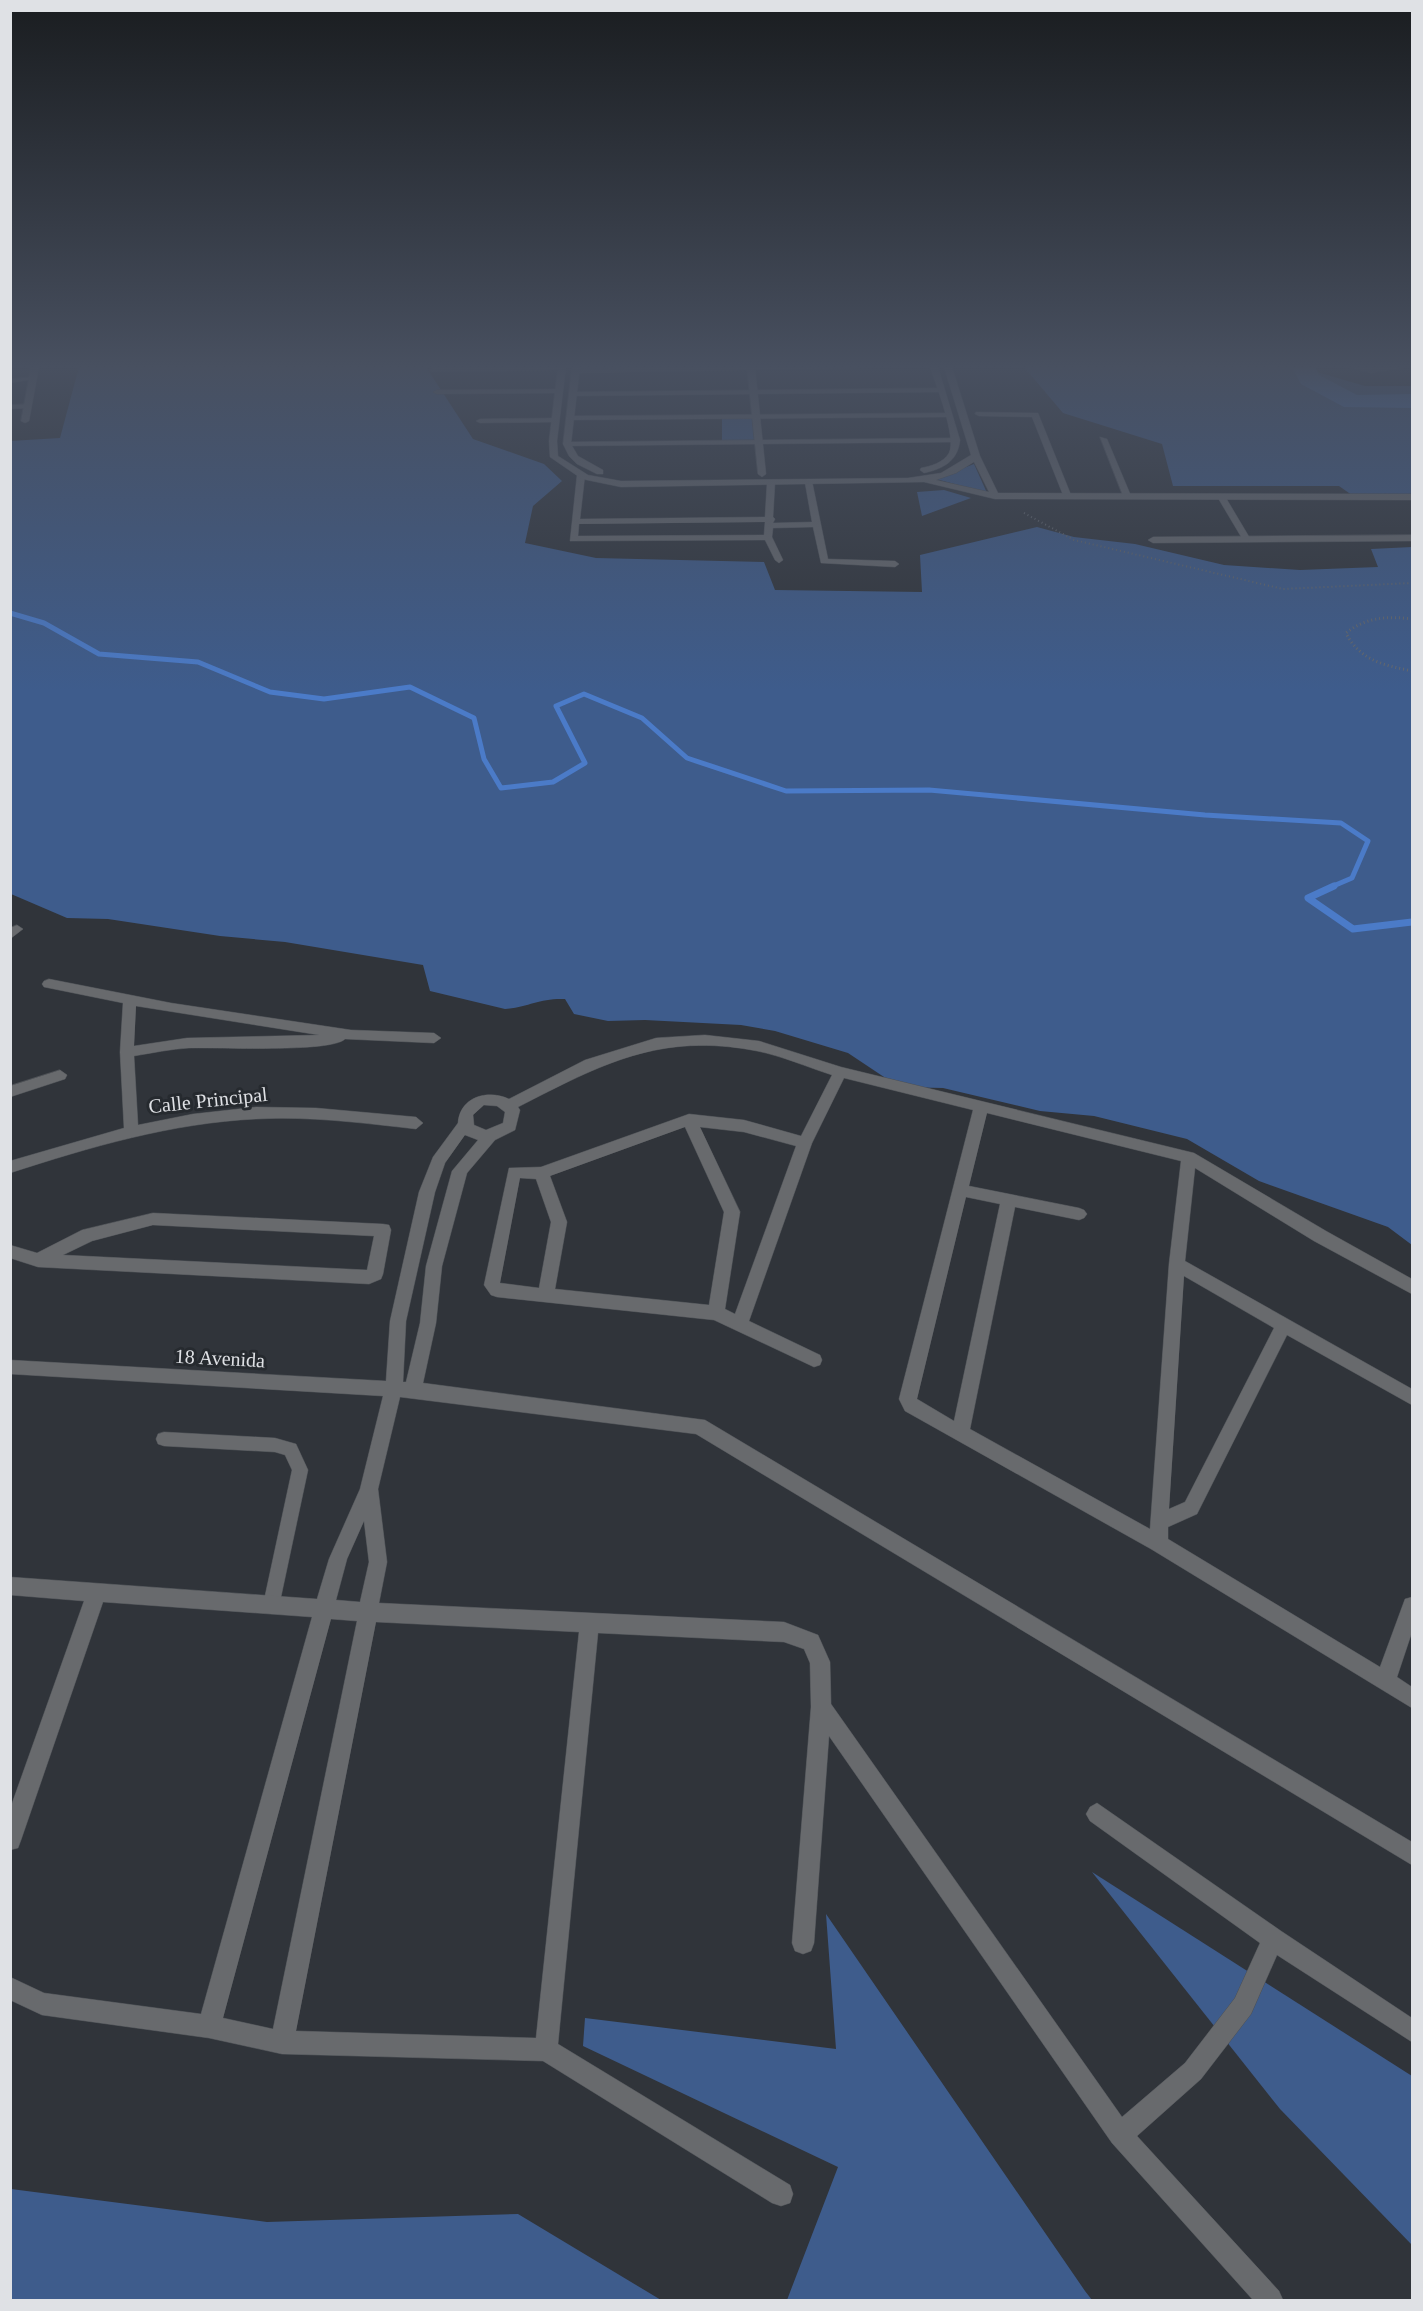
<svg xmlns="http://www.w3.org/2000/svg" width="1423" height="2311" font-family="Georgia,serif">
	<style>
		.green { fill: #3e5c8c }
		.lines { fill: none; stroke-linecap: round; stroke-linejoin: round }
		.stream-far1 { stroke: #4b7bc8; stroke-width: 5 }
		.stream { stroke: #4b7bc8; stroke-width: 7 }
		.river { fill: #4b7bc8; fill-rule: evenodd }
		.service-casing { stroke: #4c5055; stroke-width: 1 }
		.minor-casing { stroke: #4c5055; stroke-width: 1 }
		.path-far1 { stroke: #65696e; stroke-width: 2; stroke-dasharray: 1 3; stroke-linecap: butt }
		.path { stroke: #65696e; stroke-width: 3; stroke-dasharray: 1 3; stroke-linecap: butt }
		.service { fill: #686a6d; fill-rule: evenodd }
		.minor { fill: #686a6d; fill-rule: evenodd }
		.labels { text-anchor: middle; stroke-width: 6; stroke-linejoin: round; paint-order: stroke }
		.street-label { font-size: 20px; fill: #dfe1e5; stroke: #262a2f }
	</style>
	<rect width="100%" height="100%" fill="#30343a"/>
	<g class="green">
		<path d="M79 367H426L473 439 544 464 562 481 533 506 525 543 596 558 764 562 775 590 922 592 920 555 1037 527 1074 537 1135 544 1224 565 1300 570 1378 567 1371 549 1412 547V1245L1388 1227 1259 1181 1187 1139 1094 1116 1040 1111 943 1088 899 1087 848 1053 775 1031 741 1025 645 1020 608 1021 574 1014 565 999C539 998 529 1007 505 1009L430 991 423 965 285 942 220 936 108 919 67 918 11 894 10 441 60 438Z"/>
		<path d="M1024 367H1300L1365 386H1412V498L1359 500 1339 486H1173L1162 444 1063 413Z"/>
		<path d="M757 417 761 440 722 442V418Z"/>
		<path d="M974 464 987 493 936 479Z"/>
		<path d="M944 490 971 498 922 516 917 492Z"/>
		<path d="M1092 1872 1412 2076V2245L1280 2109Z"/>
		<path d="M826 1914 1085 2291 1092 2300H787L838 2167 583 2046 585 2018 836 2049Z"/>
		<path d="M11 2189 267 2222 518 2214 661 2300H11Z"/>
	</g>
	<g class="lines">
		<path class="stream-far1" d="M10 613 44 623 99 654 198 662 270 692 324 699 410 687 474 718 484 759 501 788 553 782 585 763 556 706 584 694 642 718 687 758 786 791 929 790 1205 815 1341 823 1368 841 1352 878 1331 887"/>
		<path class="stream" d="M1334 886 1308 898 1353 929 1412 922"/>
		<path class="river" d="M1292 367H1315L1319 375 1357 395 1412 394V408L1344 407 1301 384Z"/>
		<g class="service-casing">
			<g id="service">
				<path d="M461 367H565L566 368 562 370 433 372 429 370 433 368Z"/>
				<path d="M697 367H917L576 373 572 371 576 369Z"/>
				<path d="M34 377 35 379 10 383V379Z"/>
				<path d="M940 388 944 390 943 392 573 396 569 394 573 392Z"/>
				<path d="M559 389H562V393L437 394 433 392 437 390Z"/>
				<path d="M29 404V408L10 409V405Z"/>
				<path d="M976 412 1038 413 1071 495 1070 497 1063 495 1032 417 979 416 975 414Z"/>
				<path d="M948 413 952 415 951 417 570 420 566 418 570 416Z"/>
				<path d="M556 418H559V422L480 423 476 421 480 419Z"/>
				<path d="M1100 437 1107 439 1131 496 1130 498 1123 496Z"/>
				<path d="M956 438 960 440 959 442 567 446 563 444 567 442Z"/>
				<path d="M581 473 585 475 580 519 765 517 767 483 771 481 775 483 773 517 775 519 773 523 812 522 805 483 812 481 828 559 895 561 899 564 895 567 821 563 813 527 773 528 772 537 783 560 779 563 775 560 765 540 570 541 577 475ZM765 522 764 535 578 536 579 524Z"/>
				<path d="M1219 496 1226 498 1251 540 1250 542 1243 540 1218 498Z"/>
				<path d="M164 1432 275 1438 296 1444 308 1470 278 1611 272 1614 266 1611 263 1605 292 1470 285 1455 275 1452 164 1446 158 1444 156 1439 158 1434Z"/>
			</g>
		</g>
		<g class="minor-casing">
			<g id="minor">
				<path d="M31 367H39L29 421 25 423 21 421Z"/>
				<path d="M558 367H566L557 441 558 456 588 475 621 481 908 478 941 473 971 455 944 367H952L980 456 998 493 1412 494V500L995 499 924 482 621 487 582 479 550 457 549 441ZM974 462 989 492 936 480 956 473Z"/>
				<path d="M572 367H580L571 444 578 456 603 470V474H597L577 464 569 456 563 444Z"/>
				<path d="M747 367H755L766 474 762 477 758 474Z"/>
				<path d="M930 367H938L960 440C958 461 943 469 924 473L920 470 921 468C931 466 943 463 949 453 957 438 936 385 930 367Z"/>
				<path d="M1347 367H1408L1371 373Z"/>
				<path d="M1412 535V541L1153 543 1148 540 1153 537Z"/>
				<path d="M17 925 23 929 10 939V928Z"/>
				<path d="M49 979 171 1003 351 1030 434 1033 441 1038 434 1043 345 1039C331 1053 216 1047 189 1048 171 1049 152 1053 134 1056L138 1125 193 1114 256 1107 316 1108 416 1117 423 1123 416 1129C363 1123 309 1116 256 1119 172 1123 90 1147 10 1173V1161L124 1128 120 1052 123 1003 44 987 42 984 44 981ZM136 1006 319 1035 187 1038 134 1046Z"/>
				<path d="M705 1035 759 1041 841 1067 1194 1153 1326 1231 1412 1279V1294L1314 1241 1195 1168 1185 1261 1412 1389V1405L1287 1335 1197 1514 1168 1527V1539L1380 1667 1405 1599 1412 1597V1632L1397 1677 1412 1687V1708L1151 1549 905 1411 899 1399 973 1110 844 1078 812 1143 749 1321 820 1355 822 1360 820 1365 814 1367 714 1320 497 1297 491 1295 484 1285 509 1168 541 1167 689 1114 744 1120 801 1136 832 1075C807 1067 782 1056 757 1051 660 1032 602 1064 518 1107L520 1110 515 1130 495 1140 467 1173 442 1266 436 1323 423 1383 705 1420 1412 1842V1865L696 1434 400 1397 378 1489 387 1562 379 1603 784 1622 818 1635 830 1662 831 1704 1122 2117 1185 2063 1235 1998 1260 1943 1090 1821 1086 1814 1090 1807 1097 1803 1281 1931 1412 2018V2042L1277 1955 1251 2014 1201 2079 1137 2136 1279 2291 1283 2300H1253L1112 2143 829 1736 814 1943 811 1951 803 1954 795 1951 792 1943 811 1707 810 1663 804 1649 784 1642 598 1633 558 2044 790 2185 793 2194 790 2203 781 2206 772 2203 543 2061 282 2054 209 2038 42 2015 10 2000V1977L44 1993 201 2014 312 1617 103 1602 21 1840 18 1848 10 1850V1809L84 1601 10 1595V1577L317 1599 329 1559 360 1489 383 1396 10 1374V1360L386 1381 390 1321 419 1192 433 1157 458 1123C460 1097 487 1089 509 1099L585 1060 656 1038ZM484 1105 497 1106 505 1112 503 1123 486 1130 474 1125 473 1115ZM987 1113 1181 1161 1169 1264 1150 1529 970 1429 1015 1207 1079 1220 1084 1218 1087 1214 1084 1210 1079 1208 969 1186ZM685 1127 724 1212 709 1305 555 1289 567 1222 550 1176ZM700 1127 744 1132 796 1146 735 1314 725 1309 740 1212ZM465 1135 478 1140 452 1171 426 1266 420 1323 406 1382H403L406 1321 435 1192 445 1163ZM520 1178 536 1179 551 1222 539 1288 500 1283ZM966 1197 1000 1204 954 1421 917 1399ZM1184 1276 1274 1328 1185 1502 1169 1509ZM364 1521 369 1562 360 1602 336 1600 347 1559ZM331 1619 357 1621 273 2029 223 2018ZM376 1622 579 1632 536 2038 296 2031Z"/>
				<path d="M60 1070 67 1075 65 1079 10 1097V1086Z"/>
				<path d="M153 1213 383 1224 389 1225 391 1230 383 1274 381 1279 369 1284 38 1267 10 1258V1245L37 1253 82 1230ZM153 1225 374 1236 367 1270 63 1255 92 1241Z"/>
			</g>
		</g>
		<path class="path-far1" d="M1024 513 1074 540 1283 589 1412 583"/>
		<path class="path" d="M1412 619C1388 616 1366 617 1346 633 1360 661 1384 665 1412 671"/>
		<use href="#service" class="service"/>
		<use href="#minor" class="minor"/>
	</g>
	<linearGradient id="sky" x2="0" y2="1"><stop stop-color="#1a1d20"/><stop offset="0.53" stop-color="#485060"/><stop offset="1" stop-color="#485060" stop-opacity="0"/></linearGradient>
	<rect width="1423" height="691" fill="url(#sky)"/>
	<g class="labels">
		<g class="street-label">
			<text transform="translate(208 1100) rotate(-6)" y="7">Calle Principal</text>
			<text transform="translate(220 1358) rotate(3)" y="7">18 Avenida</text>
		</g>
	</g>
	<rect width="1423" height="2311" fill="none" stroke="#dfe1e5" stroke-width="24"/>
</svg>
